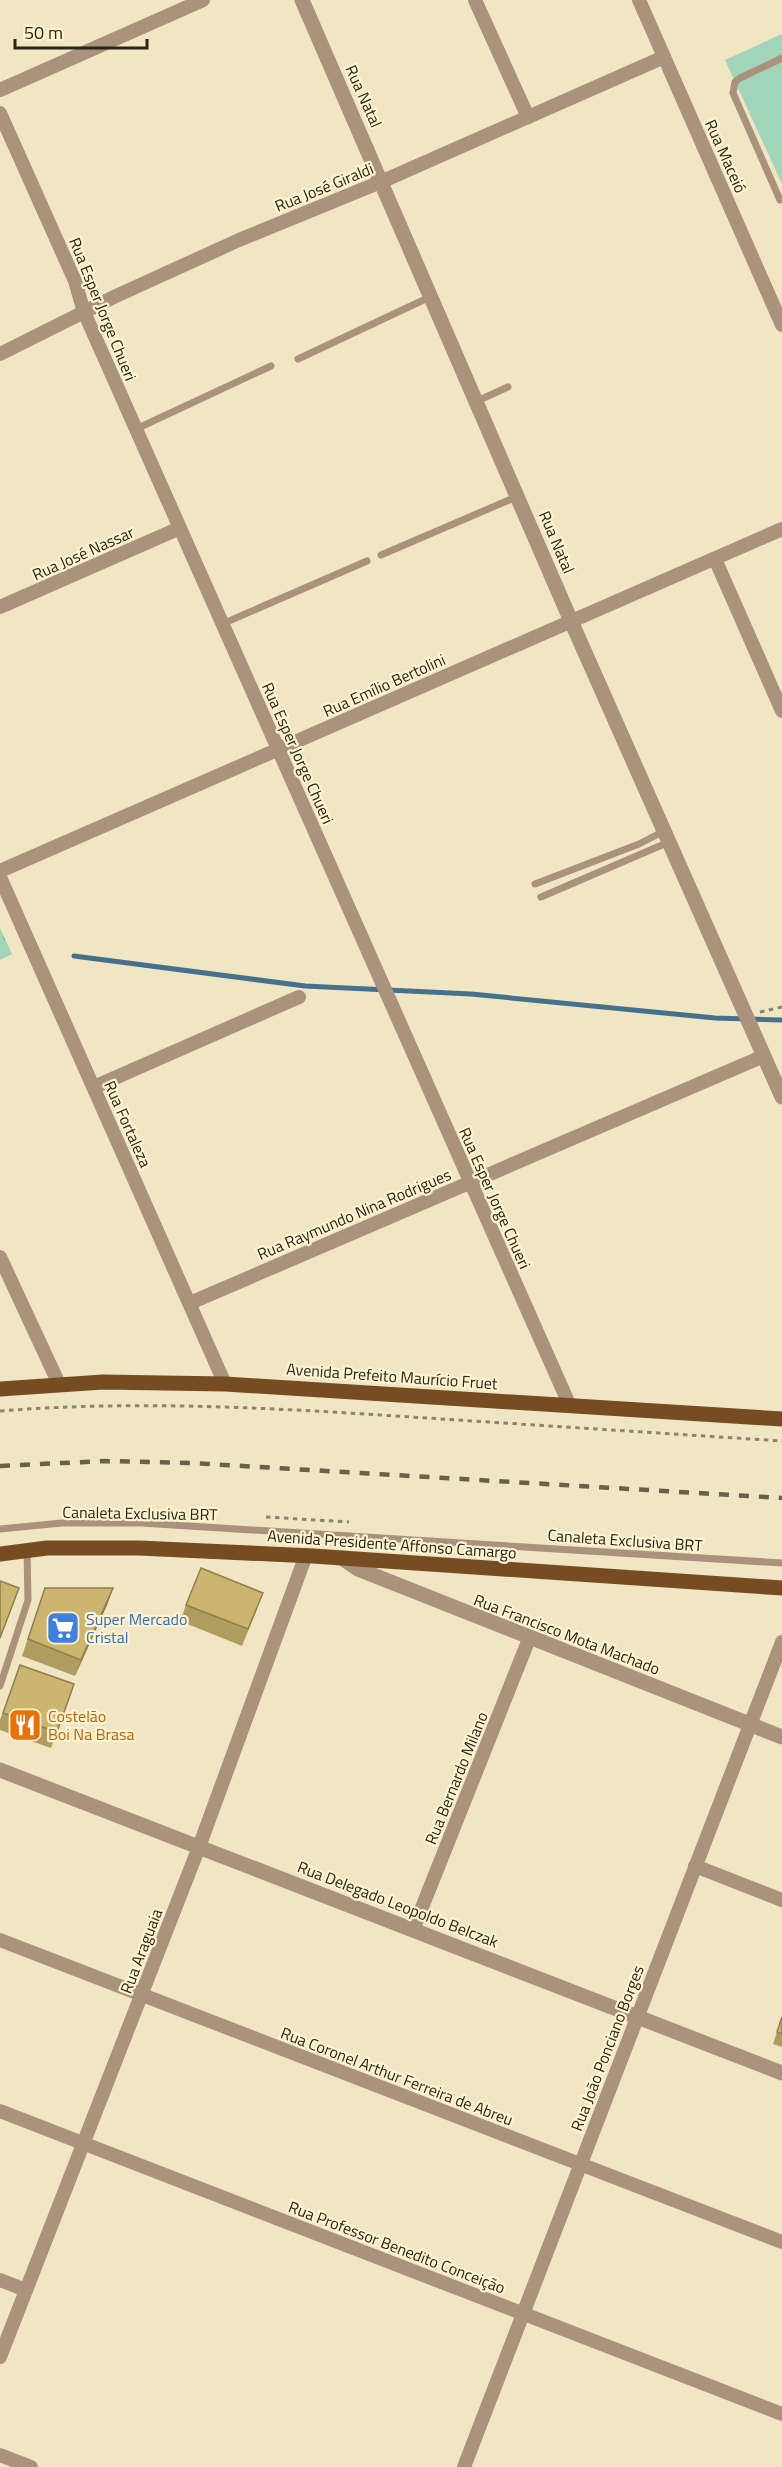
<svg xmlns="http://www.w3.org/2000/svg" width="782" height="2467" font-family="'Titillium Web',sans-serif">
	<style>
		.grass { fill: #a1d5b9 }
		.park { fill: url(#park-tufts) }
		.lines { fill: none; stroke-linecap: round; stroke-linejoin: round }
		.stream { stroke: #46708c; stroke-width: 5 }
		.path { stroke: #8c856d; stroke-width: 3; stroke-dasharray: 4.5 4.5; stroke-linecap: butt }
		.service { stroke: #aa927d; stroke-width: 7 }
		.minor { stroke: #aa927d; stroke-width: 14 }
		.tertiary { stroke: #aa927d; stroke-width: 15 }
		.primary { stroke: #764c23; stroke-width: 15 }
		.rail { stroke: #66604c; stroke-width: 4.5; stroke-dasharray: 10 10; stroke-linecap: butt }
		.wall { fill: #af9c5f }
		.shaded-wall { fill: #8f7f4e }
		.building { fill: #ccb56f; stroke: #8f7f4e; stroke-width: 1.5 }
		.labels { text-anchor: middle; stroke-width: 4.5; stroke-linejoin: round; paint-order: stroke }
		.street-label { font-size: 16px; fill: #292518; stroke: #fff3d0 }
		.shop-label { font-size: 16px; fill: #366cbe; stroke: #fff3d0; text-anchor: start }
		.food-label { font-size: 16px; fill: #c56008; stroke: #fff3d0; text-anchor: start }
	</style>
	<defs>
		<pattern id="park-tufts" width="24" height="20" patternUnits="userSpaceOnUse" patternTransform="scale(1.5)"><rect width="24" height="20" fill="#a1d5b9"/><path d="M3 7l-1-3M5 7V3M7 7l1-3M15 17l-1-3M17 17v-4M19 17l1-3" fill="none" stroke="#8bb79e"/></pattern>
	</defs>
	<rect width="100%" height="100%" fill="#f1e6c3"/>
	<path class="grass" d="M782 34V184L725 60Z"/>
	<path class="park" d="M0 928 12 954 0 960Z"/>
	<g class="lines">
		<path class="stream" d="M74 956 305 986 471 994 715 1018 782 1020"/>
		<g class="path">
			<path d="M760 1012 782 1007"/>
			<path d="M0 1411C138 1400 274 1408 411 1417 535 1425 658 1433 782 1441"/>
			<path d="M266 1517 349 1522"/>
		</g>
		<g class="service">
			<path d="M782 58 740 78 735 82 733 93 780 200 782 199"/>
			<path d="M298 359 432 296"/>
			<path d="M477 401 508 387"/>
			<path d="M136 429 271 366"/>
			<path d="M381 555 516 497"/>
			<path d="M222 624 367 561"/>
			<path d="M535 884 639 844 664 831"/>
			<path d="M541 897 669 842"/>
			<path d="M0 1529 62 1523H141L782 1563"/>
			<path d="M0 1686 28 1600 27 1550"/>
		</g>
		<g class="minor">
			<path d="M475 0 528 117"/>
			<path d="M639 0 782 325"/>
			<path d="M0 90 203 0"/>
			<path d="M0 113 75 281 84 312 570 1406"/>
			<path d="M0 354 116 296 239 240 383 181 664 57"/>
			<path d="M715 559 782 711"/>
			<path d="M0 607 180 528"/>
			<path d="M0 871 782 529"/>
			<path d="M0 877 225 1384"/>
			<path d="M94 1087 299 997"/>
			<path d="M0 1257 59 1384"/>
			<path d="M190 1303 764 1056"/>
			<path d="M695 1866 782 1900"/>
			<path d="M413 1930 529 1639"/>
			<path d="M0 1940 782 2242"/>
			<path d="M0 2111 782 2414"/>
			<path d="M0 2280 26 2290"/>
			<path d="M0 2357 199 1847 306 1555"/>
			<path d="M0 2455 31 2467"/>
			<path d="M464 2467 782 1642"/>
		</g>
		<g class="tertiary">
			<path d="M302 0 571 621 782 1097"/>
			<path d="M342 1558 358 1569 782 1737"/>
			<path d="M0 1770 782 2073"/>
		</g>
		<g class="primary">
			<path d="M0 1389 103 1382 225 1384 782 1419"/>
			<path d="M0 1554 47 1548H139L313 1556 782 1588"/>
		</g>
		<path class="rail" d="M0 1466 104 1461 192 1463 782 1498"/>
	</g>
	<g class="wall">
		<path d="M113 1588 107 1605 75 1676 22 1656 39 1605Z"/>
		<path d="M186 1605 257 1609 242 1646 180 1621Z"/>
		<path d="M20 1665 74 1684 51 1748 0 1730V1720Z"/>
		<path d="M782 2017V2047L773 2044Z"/>
	</g>
	<path class="shaded-wall" d="M113 1588 107 1605 75 1676 81 1660Z"/>
	<g class="building">
		<path d="M201 1568 263 1593 248 1629 186 1605Z"/>
		<path d="M0 1581 19 1588 0 1638Z"/>
		<path d="M45 1588H113L81 1660 28 1639Z"/>
		<path d="M20 1665 74 1684 57 1732 3 1713Z"/>
		<path d="M782 2017V2034L777 2032Z"/>
	</g>
	<defs>
		<g id="supermarket-square" transform="scale(1.725)"><rect x="-9" y="-9" width="18" height="18" rx="4" fill="#3f7fe0" stroke="#fff3d0"/><path d="M-6-5.5h2.5l.6 2H6L4.5 2H-2.5L-4.4-4H-6ZM-1.5 3.2a1.3 1.3 0 1 0 .1 0ZM3 3.2a1.3 1.3 0 1 0 .1 0Z" fill="#fff"/></g>
		<g id="restaurant-square" transform="scale(1.725)"><rect x="-9" y="-9" width="18" height="18" rx="4" fill="#e8710a" stroke="#fff3d0"/><path d="M-5-6h1v4h1v-4h1v4h1v-4h1v5L-1.5 .5V6h-2V.5L-5-1ZM5-6V6H3V1.5H1.5Q1.5-4 5-6Z" fill="#fff"/></g>
	</defs>
	<g fill-rule="evenodd">
		<use href="#supermarket-square" x="63" y="1628"/>
		<use href="#restaurant-square" x="25" y="1725"/>
	</g>
	<g class="labels">
		<g class="street-label">
			<text transform="translate(364 96) rotate(66)" y="6">Rua Natal</text>
			<text transform="translate(726 156) rotate(66)" y="6">Rua Maceió</text>
			<text transform="translate(324 187) rotate(-22)" y="6">Rua José Giraldi</text>
			<text transform="translate(103 309) rotate(68)" y="6">Rua Esper Jorge Chueri</text>
			<text transform="translate(557 542) rotate(67)" y="6">Rua Natal</text>
			<text transform="translate(83 553) rotate(-24)" y="6">Rua José Nassar</text>
			<text transform="translate(384 685) rotate(-24)" y="6">Rua Emílio Bertolini</text>
			<text transform="translate(298 753) rotate(66)" y="6">Rua Esper Jorge Chueri</text>
			<text transform="translate(128 1124) rotate(66)" y="6">Rua Fortaleza</text>
			<text transform="translate(495 1198) rotate(66)" y="6">Rua Esper Jorge Chueri</text>
			<text transform="translate(354 1214) rotate(-23)" y="6">Rua Raymundo Nina Rodrigues</text>
			<text transform="translate(392 1376) rotate(4)" y="6">Avenida Prefeito Maurício Fruet</text>
			<text transform="translate(140 1513) rotate(1)" y="6">Canaleta Exclusiva BRT</text>
			<text transform="translate(625 1540) rotate(4)" y="6">Canaleta Exclusiva BRT</text>
			<text transform="translate(392 1544) rotate(4)" y="6">Avenida Presidente Affonso Camargo</text>
			<text transform="translate(567 1634) rotate(21)" y="6">Rua Francisco Mota Machado</text>
			<text transform="translate(456 1778) rotate(-68)" y="6">Rua Bernardo Milano</text>
			<text transform="translate(398 1904) rotate(21)" y="6">Rua Delegado Leopoldo Belczak</text>
			<text transform="translate(141 1951) rotate(-69)" y="6">Rua Araguaia</text>
			<text transform="translate(607 2048) rotate(-69)" y="6">Rua João Ponciano Borges</text>
			<text transform="translate(397 2076) rotate(21)" y="6">Rua Coronel Arthur Ferreira de Abreu</text>
			<text transform="translate(397 2247) rotate(21)" y="6">Rua Professor Benedito Conceição</text>
		</g>
		<g class="shop-label">
			<text x="86" y="1625">Super Mercado<tspan x="86" dy="18">Cristal</tspan></text>
		</g>
		<g class="food-label">
			<text x="48" y="1722">Costelão<tspan x="48" dy="18">Boi Na Brasa</tspan></text>
		</g>
	</g>
	<path d="M15 39v9h132v-9" fill="none" stroke="#292518" stroke-width="3"/>
	<text x="24" y="39" font-size="18" fill="#292518" stroke="#fff3d0" stroke-width="4.5" paint-order="stroke">50 m</text>
</svg>
